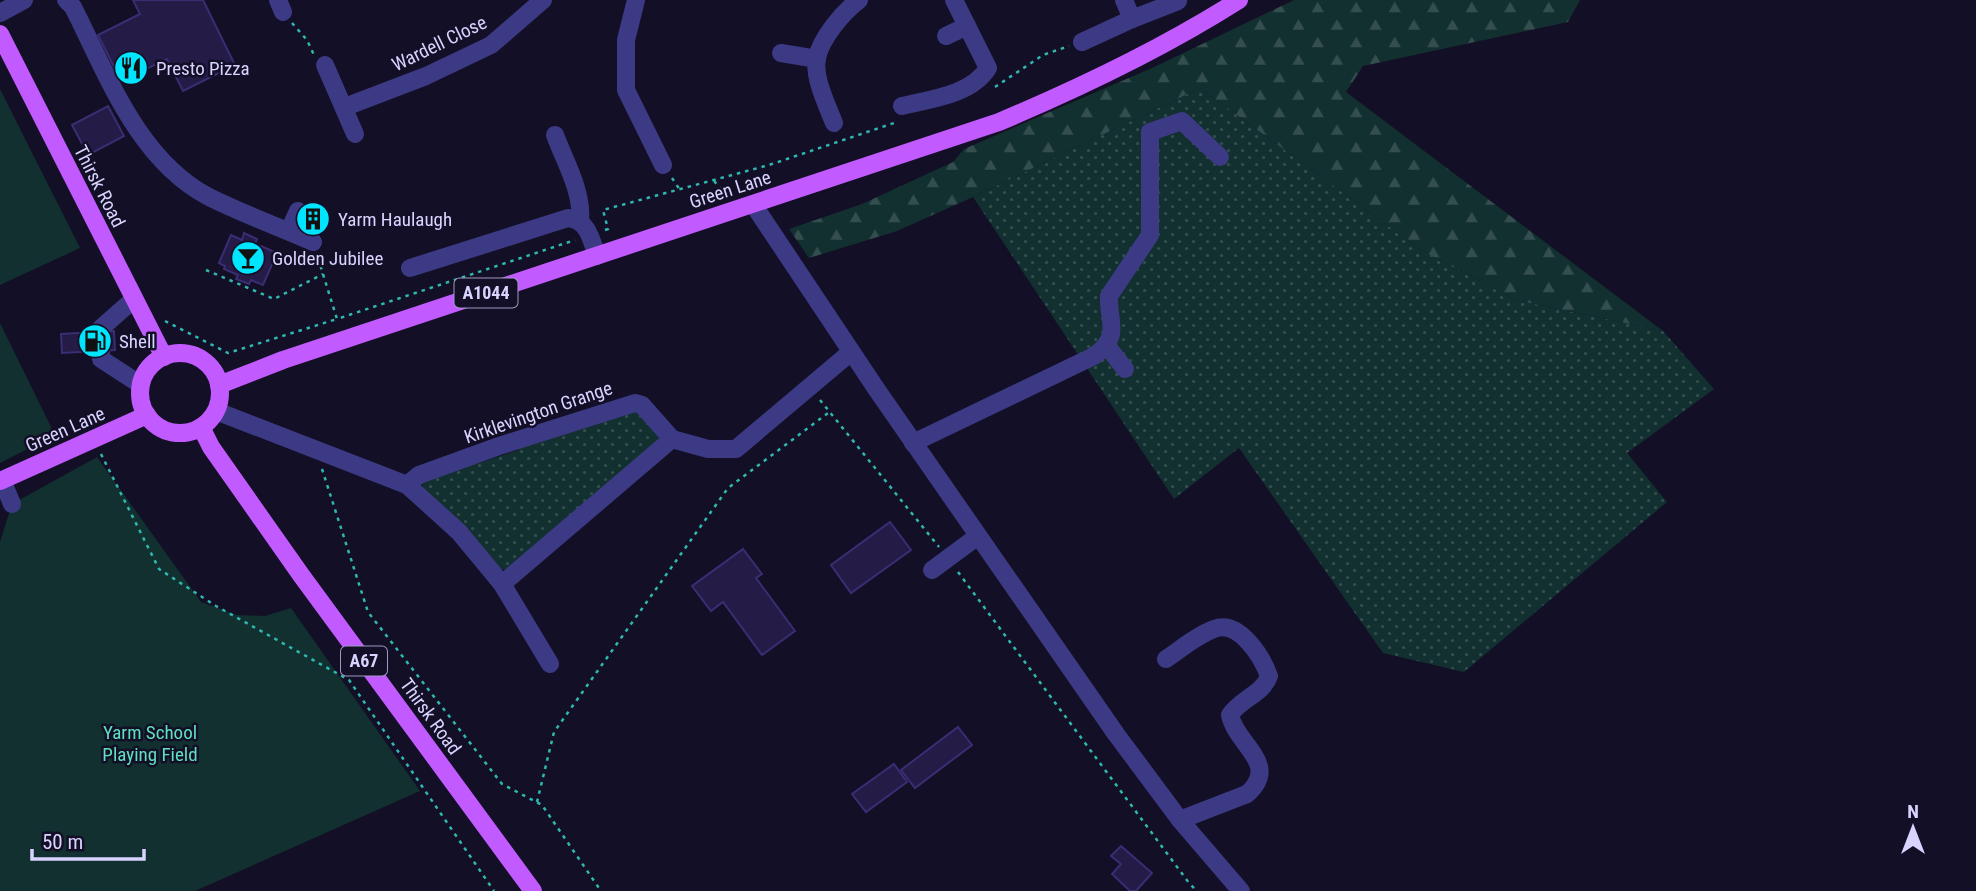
<svg xmlns="http://www.w3.org/2000/svg" width="1976" height="891" font-family="'Roboto Condensed',sans-serif">
	<style>
		.grass { fill: url(#grass-dots) }
		.forest { fill: url(#forest-firs) }
		.green { fill: #12302f }
		.building { fill: #241b47; stroke: #3b2d73; stroke-width: 2 }
		.lines { fill: none; stroke-linecap: round; stroke-linejoin: round }
		.path { stroke: #2fb8b0; stroke-width: 2.5; stroke-dasharray: 3.5 5; stroke-linecap: butt }
		.minor { stroke: #3d3a85; stroke-width: 18 }
		.major { stroke: #c25bff; stroke-width: 18 }
		.labels { text-anchor: middle; stroke-width: 5; stroke-linejoin: round; paint-order: stroke }
		.shield { fill: #130f26; stroke: #9e99be; stroke-width: 2 }
		.shield-label { font-size: 18px; font-weight: bold; fill: #d9d4ff }
		.street-label { font-size: 19px; fill: #d9d4ff; stroke: #130f26 }
		.poi-label { font-size: 19px; fill: #d9d4ff; stroke: #130f26; text-anchor: start }
		.park-label { font-size: 19px; fill: #5fe0c0; stroke: #130f26 }
	</style>
	<defs>
		<pattern id="grass-dots" width="8" height="8" patternUnits="userSpaceOnUse" patternTransform="scale(1.75)"><rect width="8" height="8" fill="#12302f"/><path d="M2 2h.1M6 6h.1" fill="none" stroke="#344d4e" stroke-width="1.8" stroke-linecap="round"/></pattern>
		<pattern id="forest-firs" width="22" height="20" patternUnits="userSpaceOnUse" patternTransform="scale(1.75)"><rect width="22" height="20" fill="#12302f"/><path d="M5 1l3.5 6h-7zM16 11l3.5 6h-7z" fill="#344d4e"/></pattern>
	</defs>
	<rect width="100%" height="100%" fill="#130f26"/>
	<g class="grass">
		<path d="M1200 88 1424 252 1516 300 1663 331 1714 389 1627 453 1667 502 1464 672 1383 653 1239 448 1174 499 973 197Z"/>
		<path d="M634 409 659 437 658 442 508 570 499 569 422 489 424 480 472 461 479 463 518 450 520 445Z"/>
	</g>
	<path class="forest" d="M1294 0H1580L1568 22 1363 66 1346 92 1663 331 1516 300 1424 252 1200 88 973 197 897 231 809 258 789 229 862 204 953 162 964 149 1152 68Z"/>
	<g class="green">
		<path d="M0 89 80 248 0 285Z"/>
		<path d="M0 323 55 435 0 463Z"/>
		<path d="M97 457 201 602 237 615 265 616 291 608 420 791 195 891H0V542L12 504Z"/>
	</g>
	<g class="building">
		<path d="M133 0H203L235 65 183 91 167 59 121 81 98 35 140 14Z"/>
		<path d="M108 106 124 136 88 155 72 125Z"/>
		<path d="M310 213 320 217 316 226 306 222Z"/>
		<path d="M244 233 257 239 253 248 259 250 261 246 277 253 263 285 251 280 249 284 236 279 238 275 224 269 225 266 219 263 231 235 242 240Z"/>
		<path d="M114 331 115 350 62 353 61 334Z"/>
		<path d="M890 522 911 550 851 593 831 565Z"/>
		<path d="M743 549 762 574 756 578 795 631 762 655 723 602 711 611 692 586Z"/>
		<path d="M958 727 972 745 915 788 901 770Z"/>
		<path d="M894 764 907 782 866 812 852 794Z"/>
		<path d="M1121 846 1152 873 1136 891H1130L1112 874 1121 864 1111 856Z"/>
	</g>
	<g class="lines">
		<g class="path">
			<path d="M292 23 307 40 314 55"/>
			<path d="M995 87 1043 55 1069 46"/>
			<path d="M672 178 680 190"/>
			<path d="M714 181 728 197"/>
			<path d="M605 230 608 229 603 210 769 165 897 122"/>
			<path d="M318 258 337 319 575 240"/>
			<path d="M206 270 274 299 323 274"/>
			<path d="M165 321 228 353 337 319"/>
			<path d="M820 400 939 547"/>
			<path d="M101 454 159 569 216 606 349 680 494 891"/>
			<path d="M322 469 368 612 502 784 542 805 601 891"/>
			<path d="M958 572 1189 883 1197 891"/>
			<path d="M537 802 554 732 728 488 828 413"/>
		</g>
		<g class="minor">
			<path d="M66 0 73 7C107 74 138 160 209 197 243 214 279 227 313 242"/>
			<path d="M278 0 283 12"/>
			<path d="M636 0 626 40V90L663 165"/>
			<path d="M0 13 24 0"/>
			<path d="M1132 19 1178 1"/>
			<path d="M946 36 967 26"/>
			<path d="M1082 42 1132 19 1124 0"/>
			<path d="M781 53 817 59"/>
			<path d="M325 65 355 134"/>
			<path d="M902 106C931 99 971 95 988 68L954 0"/>
			<path d="M345 107 426 76 491 45 543 0"/>
			<path d="M834 123C827 105 813 77 817 58 821 38 843 12 859 0"/>
			<path d="M555 135C565 162 583 192 580 221"/>
			<path d="M753 204 877 390 1116 734 1180 820 1241 891"/>
			<path d="M289 231 298 211"/>
			<path d="M410 268 568 218C588 220 591 239 597 256"/>
			<path d="M134 299 100 329 101 359 141 385"/>
			<path d="M1107 346 1125 369"/>
			<path d="M216 411 407 485"/>
			<path d="M672 439 502 584 459 532 407 485 419 475 499 446 635 403 642 405 672 439 708 449H736L851 352"/>
			<path d="M913 443 1094 356C1122 335 1108 324 1109 296L1150 235V132L1182 121 1220 157"/>
			<path d="M2 480 12 504"/>
			<path d="M932 570 978 536"/>
			<path d="M502 584 550 664"/>
			<path d="M1166 659C1181 649 1197 635 1214 629 1239 619 1262 657 1269 676 1263 694 1240 699 1230 715 1236 745 1281 764 1247 794L1180 820"/>
		</g>
		<g class="major">
			<path d="M0 34 164 357"/>
			<circle cx="180" cy="393" r="40"/>
			<path d="M219 385 283 360 999 122C1082 87 1162 49 1239 0"/>
			<path d="M201 427 211 447 301 575 533 891"/>
			<path d="M0 481 147 415"/>
		</g>
	</g>
	<defs>
		<g id="restaurant-disc" transform="scale(1.75)"><circle r="9.5" fill="#00e5ff" stroke="#130f26"/><path d="M-5-6h1v4h1v-4h1v4h1v-4h1v5L-1.5 .5V6h-2V.5L-5-1ZM5-6V6H3V1.5H1.5Q1.5-4 5-6Z" fill="#111"/></g>
		<g id="building-disc" transform="scale(1.75)"><circle r="9.5" fill="#00e5ff" stroke="#130f26"/><path d="M-4-6H4V6H1V3H-1V6H-4ZM-2.5-4.3h1.7v1.8h-1.7ZM.8-4.3h1.7v1.8H.8ZM-2.5-1h1.7V.8h-1.7ZM.8-1h1.7V.8H.8Z" fill="#111"/></g>
		<g id="bar-disc" transform="scale(1.75)"><circle r="9.5" fill="#00e5ff" stroke="#130f26"/><path d="M-6-5H6L.8 .8V4.5H3.5V6h-7V4.5H-.8V.8Z" fill="#111"/></g>
		<g id="fuel-disc" transform="scale(1.75)"><circle r="9.5" fill="#00e5ff" stroke="#130f26"/><path d="M-5.5-6h7V0h2V4h1.3V-2.5L3-4.5l.8-.8L6-3V5H2.5V1h-1V6h-7ZM-4.2-4.7v3.2H.2V-4.7Z" fill="#111"/></g>
	</defs>
	<g fill-rule="evenodd">
		<use href="#restaurant-disc" x="131" y="68"/>
		<use href="#building-disc" x="313" y="219"/>
		<use href="#bar-disc" x="248" y="258"/>
		<use href="#fuel-disc" x="95" y="341"/>
	</g>
	<g class="labels">
		<g class="shield">
			<rect x="454.5" y="278.5" width="63" height="29" rx="5"/>
			<rect x="341" y="646.5" width="46" height="29" rx="5"/>
		</g>
		<g class="shield-label">
			<text x="486" y="299">A1044</text>
			<text x="364" y="667">A67</text>
		</g>
		<g class="street-label">
			<text transform="translate(439 43) rotate(-26)" y="7">Wardell Close</text>
			<text transform="translate(100 186) rotate(63)" y="7">Thirsk Road</text>
			<text transform="translate(730 189) rotate(-18)" y="7">Green Lane</text>
			<text transform="translate(538 412) rotate(-19)" y="7">Kirklevington Grange</text>
			<text transform="translate(65 429) rotate(-24)" y="7">Green Lane</text>
			<text transform="translate(431 716) rotate(54)" y="7">Thirsk Road</text>
		</g>
		<g class="poi-label">
			<text x="156" y="75">Presto Pizza</text>
			<text x="338" y="226">Yarm Haulaugh</text>
			<text x="272" y="265">Golden Jubilee</text>
			<text x="119" y="348">Shell</text>
		</g>
		<g class="park-label">
			<text x="150" y="739">Yarm School<tspan x="150" dy="22">Playing Field</tspan></text>
		</g>
	</g>
	<g transform="translate(1913 828)" stroke="#130f26" stroke-width="5" paint-order="stroke">
	<path d="M0-5L12 26L0 18L-12 26Z" fill="#d9d4ff"/>
	<text y="-10" font-size="19" font-weight="bold" text-anchor="middle" fill="#d9d4ff">N</text>
	</g>
	<path d="M32 849v10h112v-10" fill="none" stroke="#d9d4ff" stroke-width="3.5"/>
	<text x="42" y="849" font-size="21" fill="#d9d4ff" stroke="#130f26" stroke-width="5" paint-order="stroke">50 m</text>
</svg>
